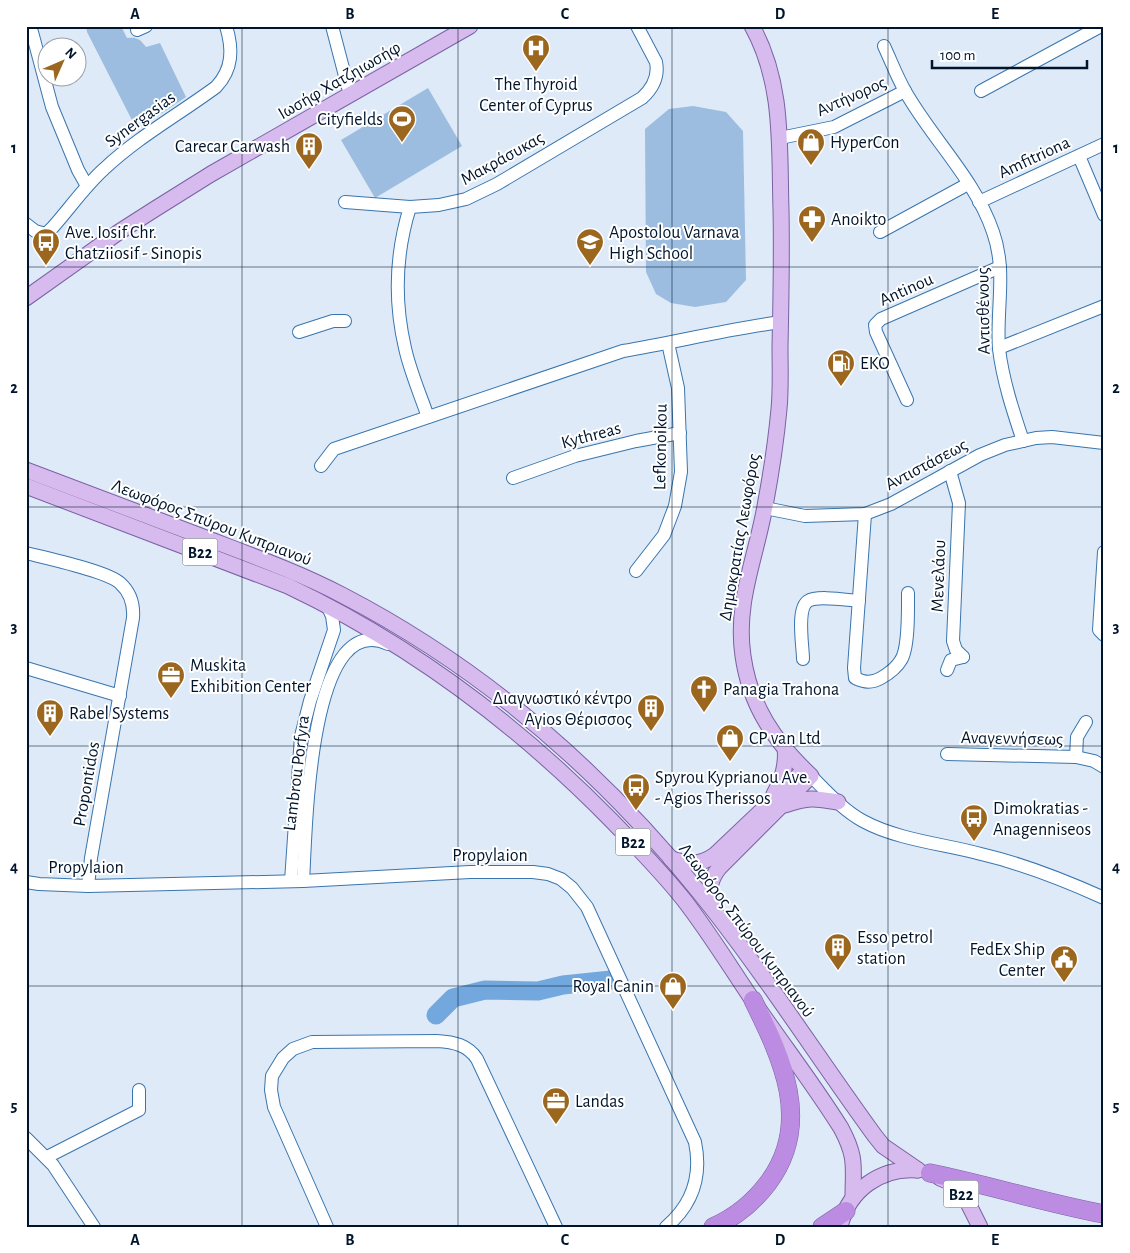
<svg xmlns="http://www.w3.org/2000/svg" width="1130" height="1253" font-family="'Alegreya Sans',sans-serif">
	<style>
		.green { fill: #9cbddf }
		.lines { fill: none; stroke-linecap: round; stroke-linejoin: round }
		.river { stroke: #72a8dd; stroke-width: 19 }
		.minor-casing { stroke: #3975ae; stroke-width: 14 }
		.major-casing { stroke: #7a62a2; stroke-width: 17 }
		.highway-casing { stroke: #7a62a2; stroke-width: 19 }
		.minor { stroke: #fff; stroke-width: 12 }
		.major { stroke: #d7baee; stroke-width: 15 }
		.highway { stroke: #bc8ce2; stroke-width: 18 }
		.grid { fill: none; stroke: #00152c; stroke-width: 1; stroke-opacity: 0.55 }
		.labels { text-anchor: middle; stroke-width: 4; stroke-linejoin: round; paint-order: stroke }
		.shield { fill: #fff; stroke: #4c5b6b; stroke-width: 1 }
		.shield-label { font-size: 16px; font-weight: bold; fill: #00152c }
		.street-label { font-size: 18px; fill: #00152c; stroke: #fff }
		.poi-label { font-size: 18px; fill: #00152c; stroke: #fff; text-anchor: start }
		.neatline { fill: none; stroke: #00152c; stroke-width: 2 }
		.grid-label { font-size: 16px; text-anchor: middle; font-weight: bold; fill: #00152c }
	</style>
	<rect width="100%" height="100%" fill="#deeaf7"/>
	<g class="green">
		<path d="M86 26H121L127 38C137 37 140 39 146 47L160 43 186 97 137 130 87 32Z"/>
		<path d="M428 88 462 146 375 198 341 140Z"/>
		<path d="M693 106 726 112 743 131 746 280 726 302 695 307 671 303 656 294 646 272 645 129 669 109Z"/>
	</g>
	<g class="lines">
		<path class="river" d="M436 1015 453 998 485 990 538 991 563 985 611 980"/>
		<g class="minor-casing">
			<g id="minor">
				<path d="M332 26 350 95"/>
				<path d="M137 30 146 26"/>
				<path d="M32 32 52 107 78 170 87 186"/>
				<path d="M884 46C891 61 897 77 905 91 932 139 975 179 993 232 1007 271 996 310 999 349 1003 381 1013 411 1023 441"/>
				<path d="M981 91 1101 26"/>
				<path d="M780 138 834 127 905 91"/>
				<path d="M1079 156 1104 215"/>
				<path d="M345 202 410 207 439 205 466 199 497 184 642 98C653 88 659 77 656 62L637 26"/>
				<path d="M979 202 1104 144"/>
				<path d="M410 207C396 252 394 301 405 348 410 371 420 394 428 417"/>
				<path d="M26 224 35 231 46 234 53 227C70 208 85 186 104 169 138 137 178 115 216 87 233 69 233 49 226 26"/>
				<path d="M880 232 968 184"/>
				<path d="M299 332 333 321H345"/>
				<path d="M999 348 1104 306"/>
				<path d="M907 400 876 332 875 325 881 319 1000 267"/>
				<path d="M321 466 334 449 623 351C676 342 728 329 781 322"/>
				<path d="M950 471 959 503 953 641 956 650 963 657"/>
				<path d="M513 478 575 456 636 441 680 433"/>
				<path d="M765 508 805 516 865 514 891 504 980 455 1005 445 1036 438 1052 437 1104 443"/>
				<path d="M865 514 854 668 855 678C865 683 872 683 881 678 888 674 897 667 901 660 909 648 908 608 908 593"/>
				<path d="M1104 552 1099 630 1104 635"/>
				<path d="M26 553C46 558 107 571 120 583 130 592 134 605 133 618L91 858 88 886"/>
				<path d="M636 571 664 535 675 506 681 472 678 388 668 343"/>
				<path d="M803 659C803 646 796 609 808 601 817 595 847 600 859 601"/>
				<path d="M26 668 120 696"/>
				<path d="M947 670 951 660 963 657"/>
				<path d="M947 754 1076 757 1094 761 1104 767"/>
				<path d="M1076 757 1077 737 1086 722"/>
				<path d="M811 776C827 792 843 810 863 821 898 840 944 844 981 854 1024 864 1064 880 1104 898"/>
				<path d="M291 881 301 736 310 701 334 630 332 616 327 605"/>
				<path d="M303 881C306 839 307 606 388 644"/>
				<path d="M26 882 39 884 88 886 303 881 470 872H533L548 874 561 879 572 888 587 907 695 1142C702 1176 692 1205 666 1227"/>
				<path d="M26 1138 53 1165 94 1227"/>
				<path d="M47 1157 139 1110V1090"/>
				<path d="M327 1227 274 1107 271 1090 272 1076 283 1058 293 1049 312 1042 437 1041C454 1042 468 1045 477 1059L556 1227"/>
			</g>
		</g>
		<g class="major-casing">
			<g id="major">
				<path d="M26 298 119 232 155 209 211 174 470 26"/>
				<path d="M26 470C84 492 141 514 198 535 247 554 296 571 342 595 481 667 601 771 699 892 762 970 816 1055 875 1136L883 1146 918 1170"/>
				<path d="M26 486 288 586C410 644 518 725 612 821 637 847 662 872 684 900 712 936 735 975 760 1011 787 1050 816 1088 841 1128 857 1158 853 1166 853 1198"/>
				<path d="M774 794C783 779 787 765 785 747"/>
				<path d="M785 805C808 797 814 798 838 802"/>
				<path d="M671 859C688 864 699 866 715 855L798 776"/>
				<path d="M713 908C709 892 708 882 719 868L811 776C775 742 750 706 743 656 735 602 756 558 765 506 771 474 776 442 779 409 781 389 780 367 780 347 781 301 782 256 781 210 779 146 784 84 752 26"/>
				<path d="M940 1178 954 1184 968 1203 980 1227"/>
				<path d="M840 1227C848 1190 881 1167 918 1170"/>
			</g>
		</g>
		<g class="highway-casing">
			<g id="highway">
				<path d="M930 1173C989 1185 1045 1203 1104 1214"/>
				<path d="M713 1227C736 1217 753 1203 768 1183 813 1123 782 1059 753 1000"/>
				<path d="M822 1227 846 1211"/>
			</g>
		</g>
		<use href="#minor" class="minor"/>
		<use href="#major" class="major"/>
		<use href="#highway" class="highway"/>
	</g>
	<path class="grid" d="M242 26V1227M458 26V1227M672 26V1227M888 26V1227M26 267H1104M26 507H1104M26 746H1104M26 986H1104"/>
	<defs>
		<g id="hospital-pin" transform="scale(1.4375)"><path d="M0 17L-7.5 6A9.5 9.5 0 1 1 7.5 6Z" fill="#9b661e" stroke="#fff"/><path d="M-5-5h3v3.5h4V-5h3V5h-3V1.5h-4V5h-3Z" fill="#fff"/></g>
		<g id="stadium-pin" transform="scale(1.4375)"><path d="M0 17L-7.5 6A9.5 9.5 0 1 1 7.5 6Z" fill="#9b661e" stroke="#fff"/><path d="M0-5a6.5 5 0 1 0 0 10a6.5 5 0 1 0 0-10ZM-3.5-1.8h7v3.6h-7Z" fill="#fff"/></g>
		<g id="shop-pin" transform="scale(1.4375)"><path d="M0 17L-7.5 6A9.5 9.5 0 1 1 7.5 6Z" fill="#9b661e" stroke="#fff"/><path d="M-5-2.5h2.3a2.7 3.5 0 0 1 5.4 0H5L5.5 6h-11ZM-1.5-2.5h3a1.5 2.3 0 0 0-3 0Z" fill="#fff"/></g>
		<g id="building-pin" transform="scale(1.4375)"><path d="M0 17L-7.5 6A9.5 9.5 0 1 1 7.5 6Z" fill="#9b661e" stroke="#fff"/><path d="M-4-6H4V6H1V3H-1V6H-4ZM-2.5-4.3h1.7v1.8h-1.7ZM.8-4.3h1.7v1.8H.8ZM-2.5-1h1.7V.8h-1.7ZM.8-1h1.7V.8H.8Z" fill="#fff"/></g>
		<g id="pharmacy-pin" transform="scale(1.4375)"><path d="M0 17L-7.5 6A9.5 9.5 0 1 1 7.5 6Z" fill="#9b661e" stroke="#fff"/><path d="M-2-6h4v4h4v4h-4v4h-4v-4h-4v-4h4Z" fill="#fff"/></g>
		<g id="bus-pin" transform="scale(1.4375)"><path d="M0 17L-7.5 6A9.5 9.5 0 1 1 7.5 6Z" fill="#9b661e" stroke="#fff"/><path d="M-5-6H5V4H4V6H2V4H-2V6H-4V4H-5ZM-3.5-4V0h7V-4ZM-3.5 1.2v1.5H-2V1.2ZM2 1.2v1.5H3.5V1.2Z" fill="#fff"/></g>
		<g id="school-pin" transform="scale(1.4375)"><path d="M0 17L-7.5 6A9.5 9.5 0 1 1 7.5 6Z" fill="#9b661e" stroke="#fff"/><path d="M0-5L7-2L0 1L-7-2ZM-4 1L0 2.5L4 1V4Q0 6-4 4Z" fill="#fff"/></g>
		<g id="fuel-pin" transform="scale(1.4375)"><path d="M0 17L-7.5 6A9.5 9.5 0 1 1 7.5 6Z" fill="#9b661e" stroke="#fff"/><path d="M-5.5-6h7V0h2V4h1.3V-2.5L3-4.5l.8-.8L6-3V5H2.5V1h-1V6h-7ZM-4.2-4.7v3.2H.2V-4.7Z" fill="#fff"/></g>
		<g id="office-pin" transform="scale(1.4375)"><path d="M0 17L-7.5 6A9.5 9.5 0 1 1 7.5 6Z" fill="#9b661e" stroke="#fff"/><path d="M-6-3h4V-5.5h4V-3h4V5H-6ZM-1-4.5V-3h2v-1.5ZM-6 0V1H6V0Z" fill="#fff"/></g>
		<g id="church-pin" transform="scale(1.4375)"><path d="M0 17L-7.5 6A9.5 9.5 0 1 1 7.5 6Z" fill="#9b661e" stroke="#fff"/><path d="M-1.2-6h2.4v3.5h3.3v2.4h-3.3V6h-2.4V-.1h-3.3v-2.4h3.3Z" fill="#fff"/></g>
		<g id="civic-pin" transform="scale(1.4375)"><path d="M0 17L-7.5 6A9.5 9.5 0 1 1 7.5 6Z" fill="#9b661e" stroke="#fff"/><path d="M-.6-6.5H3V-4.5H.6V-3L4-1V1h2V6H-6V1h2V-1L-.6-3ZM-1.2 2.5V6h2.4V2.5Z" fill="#fff"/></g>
	</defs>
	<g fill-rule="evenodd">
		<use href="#hospital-pin" x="536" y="48"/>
		<use href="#stadium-pin" x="402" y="119"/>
		<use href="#shop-pin" x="811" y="142"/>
		<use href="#building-pin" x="309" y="146"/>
		<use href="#pharmacy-pin" x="812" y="219"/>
		<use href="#bus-pin" x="46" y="242"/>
		<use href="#school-pin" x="590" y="242"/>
		<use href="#fuel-pin" x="841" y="363"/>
		<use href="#office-pin" x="171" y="675"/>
		<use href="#church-pin" x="704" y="689"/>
		<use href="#building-pin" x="651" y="708"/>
		<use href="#building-pin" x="50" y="713"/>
		<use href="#shop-pin" x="730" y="738"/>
		<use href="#bus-pin" x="636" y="787"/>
		<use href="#bus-pin" x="974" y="818"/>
		<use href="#building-pin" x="838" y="947"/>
		<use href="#civic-pin" x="1064" y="959"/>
		<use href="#shop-pin" x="673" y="986"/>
		<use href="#office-pin" x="556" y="1101"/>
	</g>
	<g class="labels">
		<g class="shield">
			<rect x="182.5" y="538.5" width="35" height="27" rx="4"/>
			<rect x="615.5" y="828.5" width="35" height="27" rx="4"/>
			<rect x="943.5" y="1180.5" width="35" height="27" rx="4"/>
		</g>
		<g class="shield-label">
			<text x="200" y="558">B22</text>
			<text x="633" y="848">B22</text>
			<text x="961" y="1200">B22</text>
		</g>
		<g class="street-label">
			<text transform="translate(339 80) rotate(-30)" y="6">Ιωσήφ Χατζηιωσήφ</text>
			<text transform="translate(851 96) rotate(-24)" y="6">Αντήνορος</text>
			<text transform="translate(140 119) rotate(-36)" y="6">Synergasias</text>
			<text transform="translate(1034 157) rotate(-25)" y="6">Amfitriona</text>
			<text transform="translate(502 158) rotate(-29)" y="6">Μακράσυκας</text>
			<text transform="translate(906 289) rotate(-24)" y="6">Antinou</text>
			<text transform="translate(983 311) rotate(-91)" y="6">Αντισθένους</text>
			<text transform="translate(591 435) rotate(-15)" y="6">Kythreas</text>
			<text transform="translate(660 447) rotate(-89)" y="6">Lefkonoikou</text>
			<text transform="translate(926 464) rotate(-28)" y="6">Αντιστάσεως</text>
			<text transform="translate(212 522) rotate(21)" y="6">Λεωφόρος Σπύρου Κυπριανού</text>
			<text transform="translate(739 537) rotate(-80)" y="6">Δημοκρατίας Λεωφόρος</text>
			<text transform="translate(938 576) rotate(-88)" y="6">Μενελάου</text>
			<text transform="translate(1012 738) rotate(1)" y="6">Αναγεννήσεως</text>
			<text transform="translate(296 773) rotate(-83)" y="6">Lambrou Porfyra</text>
			<text transform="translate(86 784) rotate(-80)" y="6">Propontidos</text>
			<text x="490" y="861">Propylaion</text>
			<text x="86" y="873">Propylaion</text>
			<text transform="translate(747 930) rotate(53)" y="6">Λεωφόρος Σπύρου Κυπριανού</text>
		</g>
		<g class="poi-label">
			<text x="536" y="90" text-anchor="middle">The Thyroid<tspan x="536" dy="21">Center of Cyprus</tspan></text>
			<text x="383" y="125" text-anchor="end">Cityfields</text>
			<text x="830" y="148">HyperCon</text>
			<text x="290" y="152" text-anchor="end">Carecar Carwash</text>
			<text x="831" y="225">Anoikto</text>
			<text x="65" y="238">Ave. Iosif Chr.<tspan x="65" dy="21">Chatziiosif - Sinopis</tspan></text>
			<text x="609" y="238">Apostolou Varnava<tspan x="609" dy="21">High School</tspan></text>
			<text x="860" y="369">EKO</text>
			<text x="190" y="671">Muskita<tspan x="190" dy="21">Exhibition Center</tspan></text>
			<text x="723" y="695">Panagia Trahona</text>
			<text x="632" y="704" text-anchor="end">Διαγνωστικό κέντρο<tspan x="632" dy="21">Αγios Θέρισσος</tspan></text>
			<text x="69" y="719">Rabel Systems</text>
			<text x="749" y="744">CP van Ltd</text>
			<text x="655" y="783">Spyrou Kyprianou Ave.<tspan x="655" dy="21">- Agios Therissos</tspan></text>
			<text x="993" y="814">Dimokratias -<tspan x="993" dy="21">Anagenniseos</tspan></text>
			<text x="857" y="943">Esso petrol<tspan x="857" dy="21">station</tspan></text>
			<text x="1045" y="955" text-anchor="end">FedEx Ship<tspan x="1045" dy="21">Center</tspan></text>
			<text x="654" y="992" text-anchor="end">Royal Canin</text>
			<text x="575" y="1107">Landas</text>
		</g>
	</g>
	<rect width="1130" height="1253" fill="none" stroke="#ffffff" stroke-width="55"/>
	<g transform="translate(62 62) rotate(45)"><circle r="24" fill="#ffffff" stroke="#99a1ab"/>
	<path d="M0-4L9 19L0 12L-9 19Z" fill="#9b661e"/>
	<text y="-8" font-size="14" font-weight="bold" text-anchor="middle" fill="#00152c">N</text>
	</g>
	<path d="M932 60v8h155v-8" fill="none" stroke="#00152c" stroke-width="2.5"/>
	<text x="940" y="60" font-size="15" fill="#00152c" stroke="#ffffff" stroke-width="4" paint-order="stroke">100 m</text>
	<rect x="28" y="28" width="1074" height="1198" class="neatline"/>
	<g class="grid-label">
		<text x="135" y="19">A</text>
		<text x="350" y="19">B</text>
		<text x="565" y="19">C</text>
		<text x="780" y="19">D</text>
		<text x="995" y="19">E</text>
		<text x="14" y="153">1</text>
		<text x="1116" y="153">1</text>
		<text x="14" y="393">2</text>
		<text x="1116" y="393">2</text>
		<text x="14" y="632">3</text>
		<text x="1116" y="632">3</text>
		<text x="14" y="872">4</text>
		<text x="1116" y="872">4</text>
		<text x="14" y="1111">5</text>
		<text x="1116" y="1111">5</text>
		<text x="135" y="1245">A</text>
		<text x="350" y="1245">B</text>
		<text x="565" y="1245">C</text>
		<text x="780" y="1245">D</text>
		<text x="995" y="1245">E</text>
	</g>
</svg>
